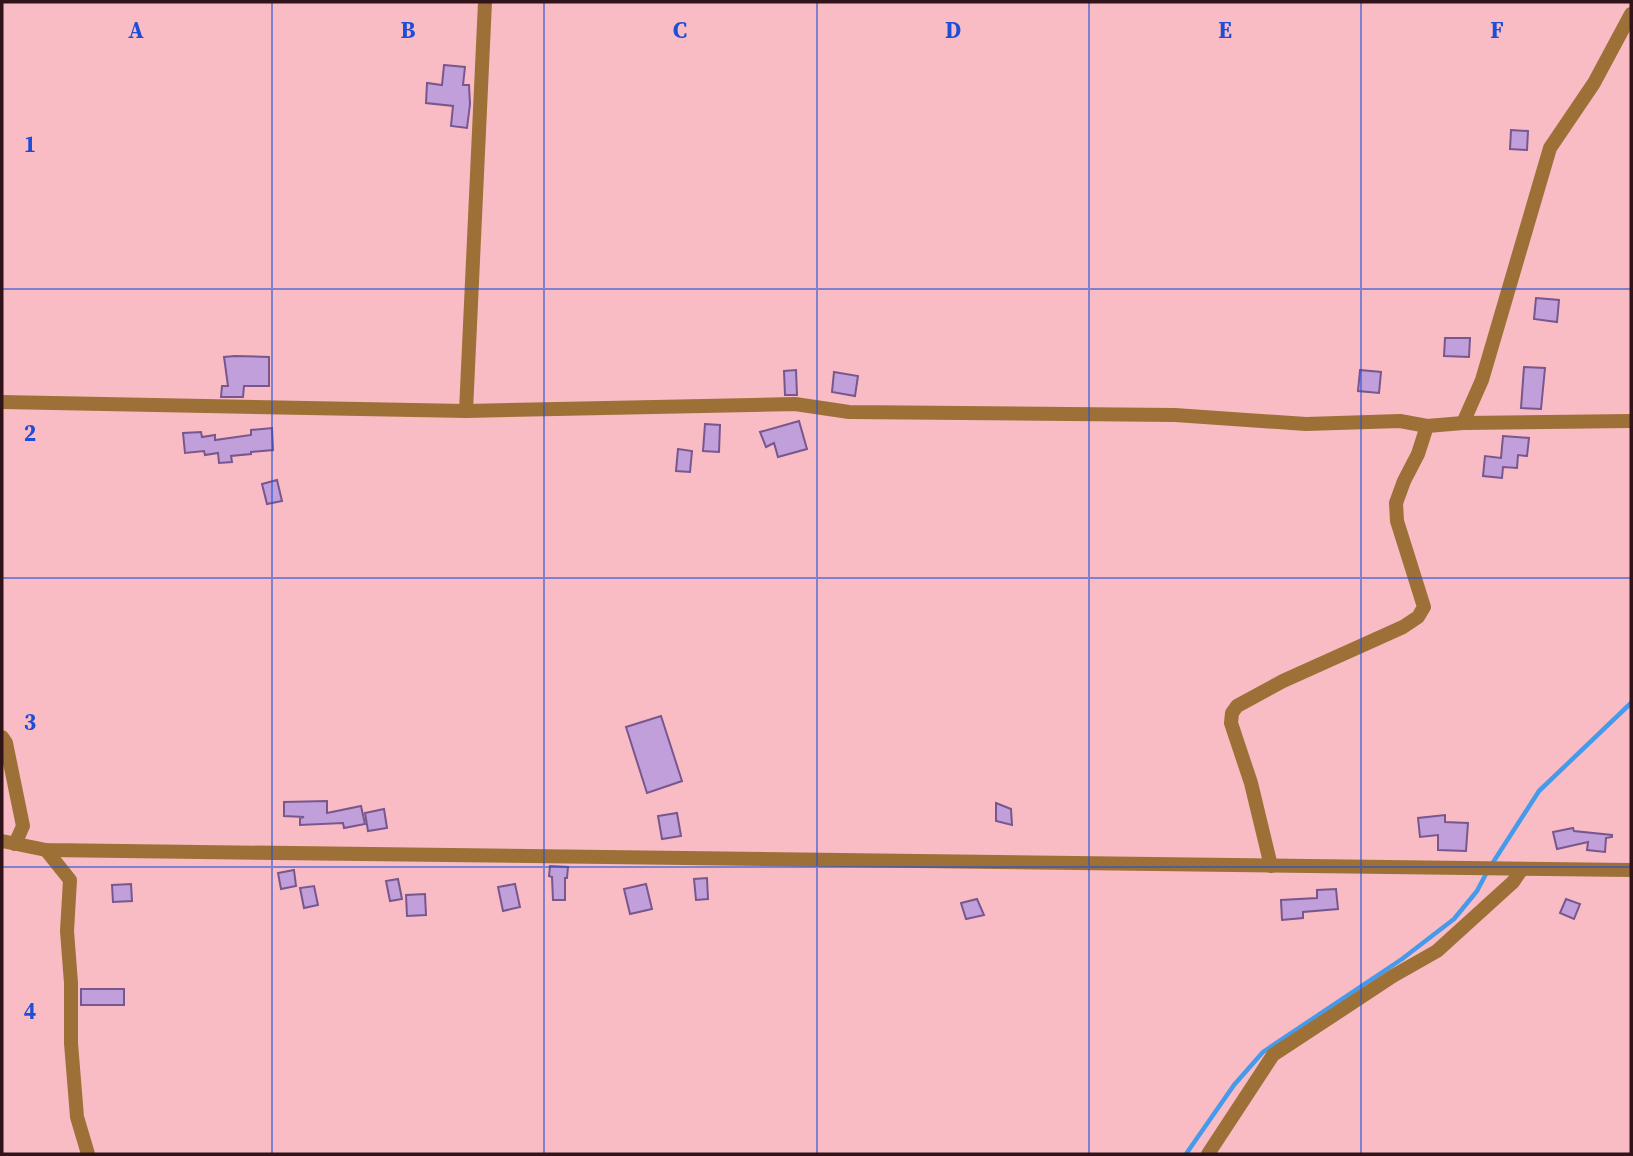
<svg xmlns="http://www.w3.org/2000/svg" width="1633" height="1156" font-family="'Source Serif 4',serif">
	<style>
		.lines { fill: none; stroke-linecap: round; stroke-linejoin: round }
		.stream { stroke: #469aea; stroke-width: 4.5 }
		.building { fill: #c19fda; stroke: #77578d; stroke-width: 2 }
		.minor { stroke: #9d7038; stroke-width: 14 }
		.grid { fill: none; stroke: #1d4ed8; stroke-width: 2; stroke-opacity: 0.55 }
		.grid-label { font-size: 23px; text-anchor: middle; font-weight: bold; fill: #1d4ed8; stroke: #fabcc4; stroke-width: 5; stroke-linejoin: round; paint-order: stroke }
	</style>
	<rect width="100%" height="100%" fill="#fabcc4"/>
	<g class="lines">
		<g class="stream">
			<path d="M1492 864 1539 791 1631 703"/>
			<path d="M1186 1154 1234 1085 1263 1052 1402 959 1454 919 1477 891 1487 872"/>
		</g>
	</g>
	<g class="building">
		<path d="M444 65 465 67 463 85H469L470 104 467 128 451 126 453 106 426 103 427 83 442 85Z"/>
		<path d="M1511 130 1528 131 1527 150 1510 149Z"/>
		<path d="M1536 298 1559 300 1557 322 1534 319Z"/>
		<path d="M1445 338H1470L1469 357 1444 356Z"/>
		<path d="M235 356 269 357V386H244L243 397H221L222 386H228L224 357Z"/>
		<path d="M1524 367 1545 368 1541 409 1521 408Z"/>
		<path d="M796 370 797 395H785L784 371Z"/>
		<path d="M1360 370 1381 372 1379 393 1358 391Z"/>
		<path d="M834 372 858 376 855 396 832 392Z"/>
		<path d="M799 421 807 449 778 457 774 443 766 447 760 432Z"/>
		<path d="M705 424 720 425 719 452 703 451Z"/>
		<path d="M272 428 273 450 251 452V454L231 456 232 462 219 463 218 453 205 455 204 451 185 453 183 433 201 432 202 437 215 435V440L251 435V430Z"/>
		<path d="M1503 436 1529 438 1527 456 1518 455 1517 468 1503 467 1502 478 1483 476 1485 456 1501 458Z"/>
		<path d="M678 449 692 451 690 472 676 471Z"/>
		<path d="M277 480 282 501 267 504 262 484Z"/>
		<path d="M661 716 682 781 647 793 626 727Z"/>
		<path d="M327 801V813L361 806 365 824 344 828 343 823 300 825V818L304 817 284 816V802Z"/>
		<path d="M996 803 1011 809 1012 825 996 821Z"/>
		<path d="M384 809 387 828 368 831 365 813Z"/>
		<path d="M677 813 681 836 662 839 658 816Z"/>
		<path d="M1445 815V822L1468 823 1466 851 1438 850V835L1420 837 1418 818Z"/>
		<path d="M1573 828 1574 831 1612 835V837L1606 838 1605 852 1587 850 1588 842 1557 849 1553 832Z"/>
		<path d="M550 866 568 867 567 878H565V900H553L552 877 549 876Z"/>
		<path d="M294 870 296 886 281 889 278 873Z"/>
		<path d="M707 878 708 899 696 900 694 879Z"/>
		<path d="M398 879 402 899 390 901 386 881Z"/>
		<path d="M131 884 132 901 113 902 112 885Z"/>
		<path d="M515 884 520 907 503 911 498 887Z"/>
		<path d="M646 884 652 909 630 914 624 889Z"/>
		<path d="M314 886 318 905 304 908 300 888Z"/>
		<path d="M1336 889 1338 909 1303 912V918L1282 920 1281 900 1317 898V890Z"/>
		<path d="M425 894 426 915 407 916 406 895Z"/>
		<path d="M977 899 984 915 966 919 961 903Z"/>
		<path d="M1566 899 1580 904 1574 919 1560 913Z"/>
		<rect x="81" y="989" width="43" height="16"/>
	</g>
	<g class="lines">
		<g class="minor">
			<path d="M2 402 466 411 795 404 849 412 1175 415 1306 424 1400 421 1427 426 1463 423 1631 421"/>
			<path d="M466 411 485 2"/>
			<path d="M1463 423 1482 380 1550 148 1594 83 1631 14"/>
			<path d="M2 737 6 743 23 826 15 844"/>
			<path d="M2 841 46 850 1631 870"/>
			<path d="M46 850 70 880 67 931 71 983V1043L77 1117 88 1154"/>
			<path d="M1271 866 1251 783 1231 723 1232 713 1237 706 1283 681 1403 627 1418 617 1424 607 1397 521 1396 503 1404 481 1418 454 1427 426"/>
			<path d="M1208 1154 1273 1055 1393 976 1437 951 1513 882 1522 869"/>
		</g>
	</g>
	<path class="grid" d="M272 2V1154M544 2V1154M817 2V1154M1089 2V1154M1361 2V1154M2 289H1631M2 578H1631M2 867H1631"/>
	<g class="grid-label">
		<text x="136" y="38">A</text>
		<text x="408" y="38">B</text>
		<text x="680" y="38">C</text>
		<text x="953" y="38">D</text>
		<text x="1225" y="38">E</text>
		<text x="1497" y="38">F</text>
		<text x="30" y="152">1</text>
		<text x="30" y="441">2</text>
		<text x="30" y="730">3</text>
		<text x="30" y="1019">4</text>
	</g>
	<rect width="1633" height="1156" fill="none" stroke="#301419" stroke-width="7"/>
</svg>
